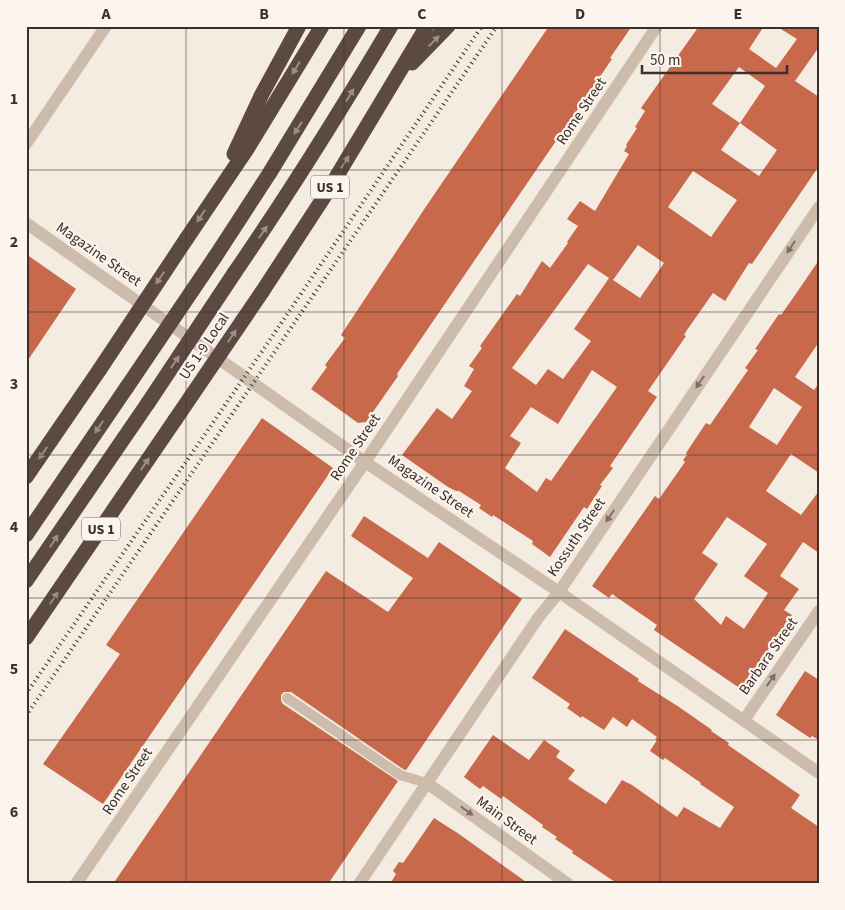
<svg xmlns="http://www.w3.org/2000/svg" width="845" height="910" font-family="'Source Sans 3',sans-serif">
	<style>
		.building { fill: #c8694b; fill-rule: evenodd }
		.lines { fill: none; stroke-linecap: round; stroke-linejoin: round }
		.lane { stroke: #cdbbac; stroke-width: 10 }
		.street { stroke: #cdbbac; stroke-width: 12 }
		.highway { stroke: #5c4a42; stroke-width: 15 }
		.rail { stroke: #3b302b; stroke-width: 4; stroke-dasharray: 1 4; stroke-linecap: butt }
		.highway-bridge { stroke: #5c4a42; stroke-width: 15 }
		.oneway { fill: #9c8e87 }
		.oneway2 { fill: #7d6f65 }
		.grid { fill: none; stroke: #3b302b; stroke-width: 1; stroke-opacity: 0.55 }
		.labels { text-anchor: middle; stroke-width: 4.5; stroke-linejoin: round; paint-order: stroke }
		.shield { fill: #fbf5ee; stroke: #756b66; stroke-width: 1 }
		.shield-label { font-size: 14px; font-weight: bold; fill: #3b302b }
		.street-label { font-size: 15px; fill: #3b302b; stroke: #fbf5ee }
		.neatline { fill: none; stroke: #3b302b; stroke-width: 2 }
		.grid-label { font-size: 16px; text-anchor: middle; font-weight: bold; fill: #3b302b }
	</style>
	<rect width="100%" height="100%" fill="#f4ebe1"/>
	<g class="building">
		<path d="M549 26H632L610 58 612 59 397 374 398 376 366 422 358 423 311 389 327 367 325 365 345 338 341 335 427 205Z"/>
		<path d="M699 26H764L749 49 776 68 797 39 776 26H819V47L795 81 819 97V166L752 264 749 263 725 301 713 293 687 330 684 335 686 336 648 391 657 397 610 466 613 468 600 485 602 486 587 509 584 507 550 557 532 544 533 541 493 515 492 517 479 508 481 505 459 491H456L448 487 402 455 437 408 452 419 472 391 464 386 474 369 469 366 482 348 480 346 517 294 520 296 542 261 550 268 568 243 567 242 578 226 567 219 580 201 595 211 629 154 624 151 627 146 626 145 637 128 635 127 645 111 641 108ZM739 67 765 86 740 123 712 104ZM740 123 777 150 759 176 721 150ZM693 171 737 200 711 237 668 207ZM638 245 664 263 640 298 613 280ZM588 264 609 278 574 329 591 341 563 379 548 369 536 385 512 368ZM592 370 617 387 551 481 546 478 537 492 505 468 521 443 510 436 531 407 558 424Z"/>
		<path d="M26 254 76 289 26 363Z"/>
		<path d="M819 260V342L795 377 814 390 819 383V473L791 454 766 491 801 515 819 491V553L803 542 780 576 799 589 784 610 792 615 741 689 654 630 657 625 612 594 609 598 592 586 655 496 659 499 685 462 683 460 687 455 686 453 706 423 710 425 748 370 745 368 758 350 755 349 779 314 781 315 793 298ZM774 388 802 407 777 445 749 427ZM727 517 767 544 744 576 768 593 744 629 726 616 721 625 694 599 718 564 702 553Z"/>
		<path d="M262 418 333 468 103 804 43 764 120 654 106 645Z"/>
		<path d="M364 516 428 558 439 542 522 599 406 770 403 769 291 692H284L281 695V701L283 704 398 781 328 884H113L326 571 388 612 413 578 351 536Z"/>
		<path d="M565 629 639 679 638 681 679 707 712 730 711 731 729 743 728 745 800 795 791 808 819 827V884H618L572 853 573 851 555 839 557 837 542 827 543 825 503 796 501 799 483 786 480 789 464 777 493 735 529 760 544 740 560 751 556 757 575 770 568 779 606 804 622 780 632 785 677 817 684 807 720 828 734 807 700 784 701 783 665 758 663 760 650 751 657 740 655 739 657 737 632 719 627 727 613 717 604 730 582 716 581 718 567 708 570 704 532 678Z"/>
		<path d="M805 671 819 680V740L812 736 810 738 776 715Z"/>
		<path d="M434 818 459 834 529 884H390L396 874 393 871 399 862 403 863Z"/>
	</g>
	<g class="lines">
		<path class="lane" d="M287 698 400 775 427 783"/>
		<g class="street">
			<path d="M26 144 106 26"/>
			<path d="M26 223 365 462 559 592 819 773"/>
			<path d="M744 720 819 611"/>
			<path d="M427 783 568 884"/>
			<path d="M76 884 365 462 657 26"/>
			<path d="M359 884 538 618 559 592 819 207"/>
		</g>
		<g class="highway">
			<path d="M412 63 448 26"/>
			<path d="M234 154 262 94 299 26"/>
			<path d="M187 238 247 149 322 26"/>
			<path d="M215 257 269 174 359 26"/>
			<path d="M235 272C290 192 341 110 391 26"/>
			<path d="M262 292 326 194 427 26"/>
			<path d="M26 477 100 369"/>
			<path d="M26 535 127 387"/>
			<path d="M26 581 148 403"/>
			<path d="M26 638 175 420"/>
		</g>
		<g class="rail">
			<path d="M26 694 263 350 482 26"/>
			<path d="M26 716 497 26"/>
		</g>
		<g class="highway-bridge">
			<path d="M100 369 187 238"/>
			<path d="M127 387 215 257"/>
			<path d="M148 403 235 272"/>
			<path d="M175 420 262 292"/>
		</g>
	</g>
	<defs><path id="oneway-solid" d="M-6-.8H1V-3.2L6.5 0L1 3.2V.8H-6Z" transform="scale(1.25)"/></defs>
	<g class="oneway">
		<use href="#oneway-solid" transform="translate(434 41) rotate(-45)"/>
		<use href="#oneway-solid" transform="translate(296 68) rotate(122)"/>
		<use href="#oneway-solid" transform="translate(350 95) rotate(-59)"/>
		<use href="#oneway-solid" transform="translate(298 128) rotate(122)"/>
		<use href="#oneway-solid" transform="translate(345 162) rotate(-58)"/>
		<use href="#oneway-solid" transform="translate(201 216) rotate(123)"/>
		<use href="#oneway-solid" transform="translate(263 232) rotate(-56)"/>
		<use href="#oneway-solid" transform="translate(160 278) rotate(124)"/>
		<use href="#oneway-solid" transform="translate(232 336) rotate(-56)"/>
		<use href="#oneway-solid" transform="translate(175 362) rotate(-56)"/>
		<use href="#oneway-solid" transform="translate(99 427) rotate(124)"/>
		<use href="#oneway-solid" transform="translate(43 453) rotate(124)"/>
		<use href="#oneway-solid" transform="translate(145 464) rotate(-56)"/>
		<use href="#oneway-solid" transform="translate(54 541) rotate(-56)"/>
		<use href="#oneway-solid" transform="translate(54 598) rotate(-56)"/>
	</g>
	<g class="oneway2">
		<use href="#oneway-solid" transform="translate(791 247) rotate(124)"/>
		<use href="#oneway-solid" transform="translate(700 382) rotate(124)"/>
		<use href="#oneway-solid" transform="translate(610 516) rotate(124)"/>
		<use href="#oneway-solid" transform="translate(771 680) rotate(-55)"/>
		<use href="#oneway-solid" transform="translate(467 811) rotate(36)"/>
	</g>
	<path class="grid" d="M186 26V884M344 26V884M502 26V884M660 26V884M26 170H819M26 312H819M26 455H819M26 598H819M26 740H819"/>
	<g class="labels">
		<g class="shield">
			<rect x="311" y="175.5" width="38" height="23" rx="4"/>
			<rect x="82" y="517.5" width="38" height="23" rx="4"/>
		</g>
		<g class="shield-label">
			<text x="330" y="192">US 1</text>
			<text x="101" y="534">US 1</text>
		</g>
		<g class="street-label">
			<text transform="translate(581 111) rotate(-56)" y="5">Rome Street</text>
			<text transform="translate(99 254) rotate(35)" y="5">Magazine Street</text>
			<text transform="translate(204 346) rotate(-56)" y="5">US 1-9 Local</text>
			<text transform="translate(355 447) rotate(-56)" y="5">Rome Street</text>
			<text transform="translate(431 486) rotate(34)" y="5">Magazine Street</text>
			<text transform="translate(576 537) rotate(-56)" y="5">Kossuth Street</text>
			<text transform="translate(768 656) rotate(-55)" y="5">Barbara Street</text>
			<text transform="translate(127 781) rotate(-56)" y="5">Rome Street</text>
			<text transform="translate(507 820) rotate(36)" y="5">Main Street</text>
		</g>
	</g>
	<rect width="845" height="910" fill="none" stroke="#fbf5ee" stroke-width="55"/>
	<path d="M642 65v8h145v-8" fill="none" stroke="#3b302b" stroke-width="2.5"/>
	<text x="650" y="65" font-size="15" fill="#3b302b" stroke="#fbf5ee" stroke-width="4" paint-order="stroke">50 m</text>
	<rect x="28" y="28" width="790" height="854" class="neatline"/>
	<g class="grid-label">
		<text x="106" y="19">A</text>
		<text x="264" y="19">B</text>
		<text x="422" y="19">C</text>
		<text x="580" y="19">D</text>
		<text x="738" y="19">E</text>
		<text x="14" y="104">1</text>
		<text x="14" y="247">2</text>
		<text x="14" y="389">3</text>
		<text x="14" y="532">4</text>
		<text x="14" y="674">5</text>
		<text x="14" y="817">6</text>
	</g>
</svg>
